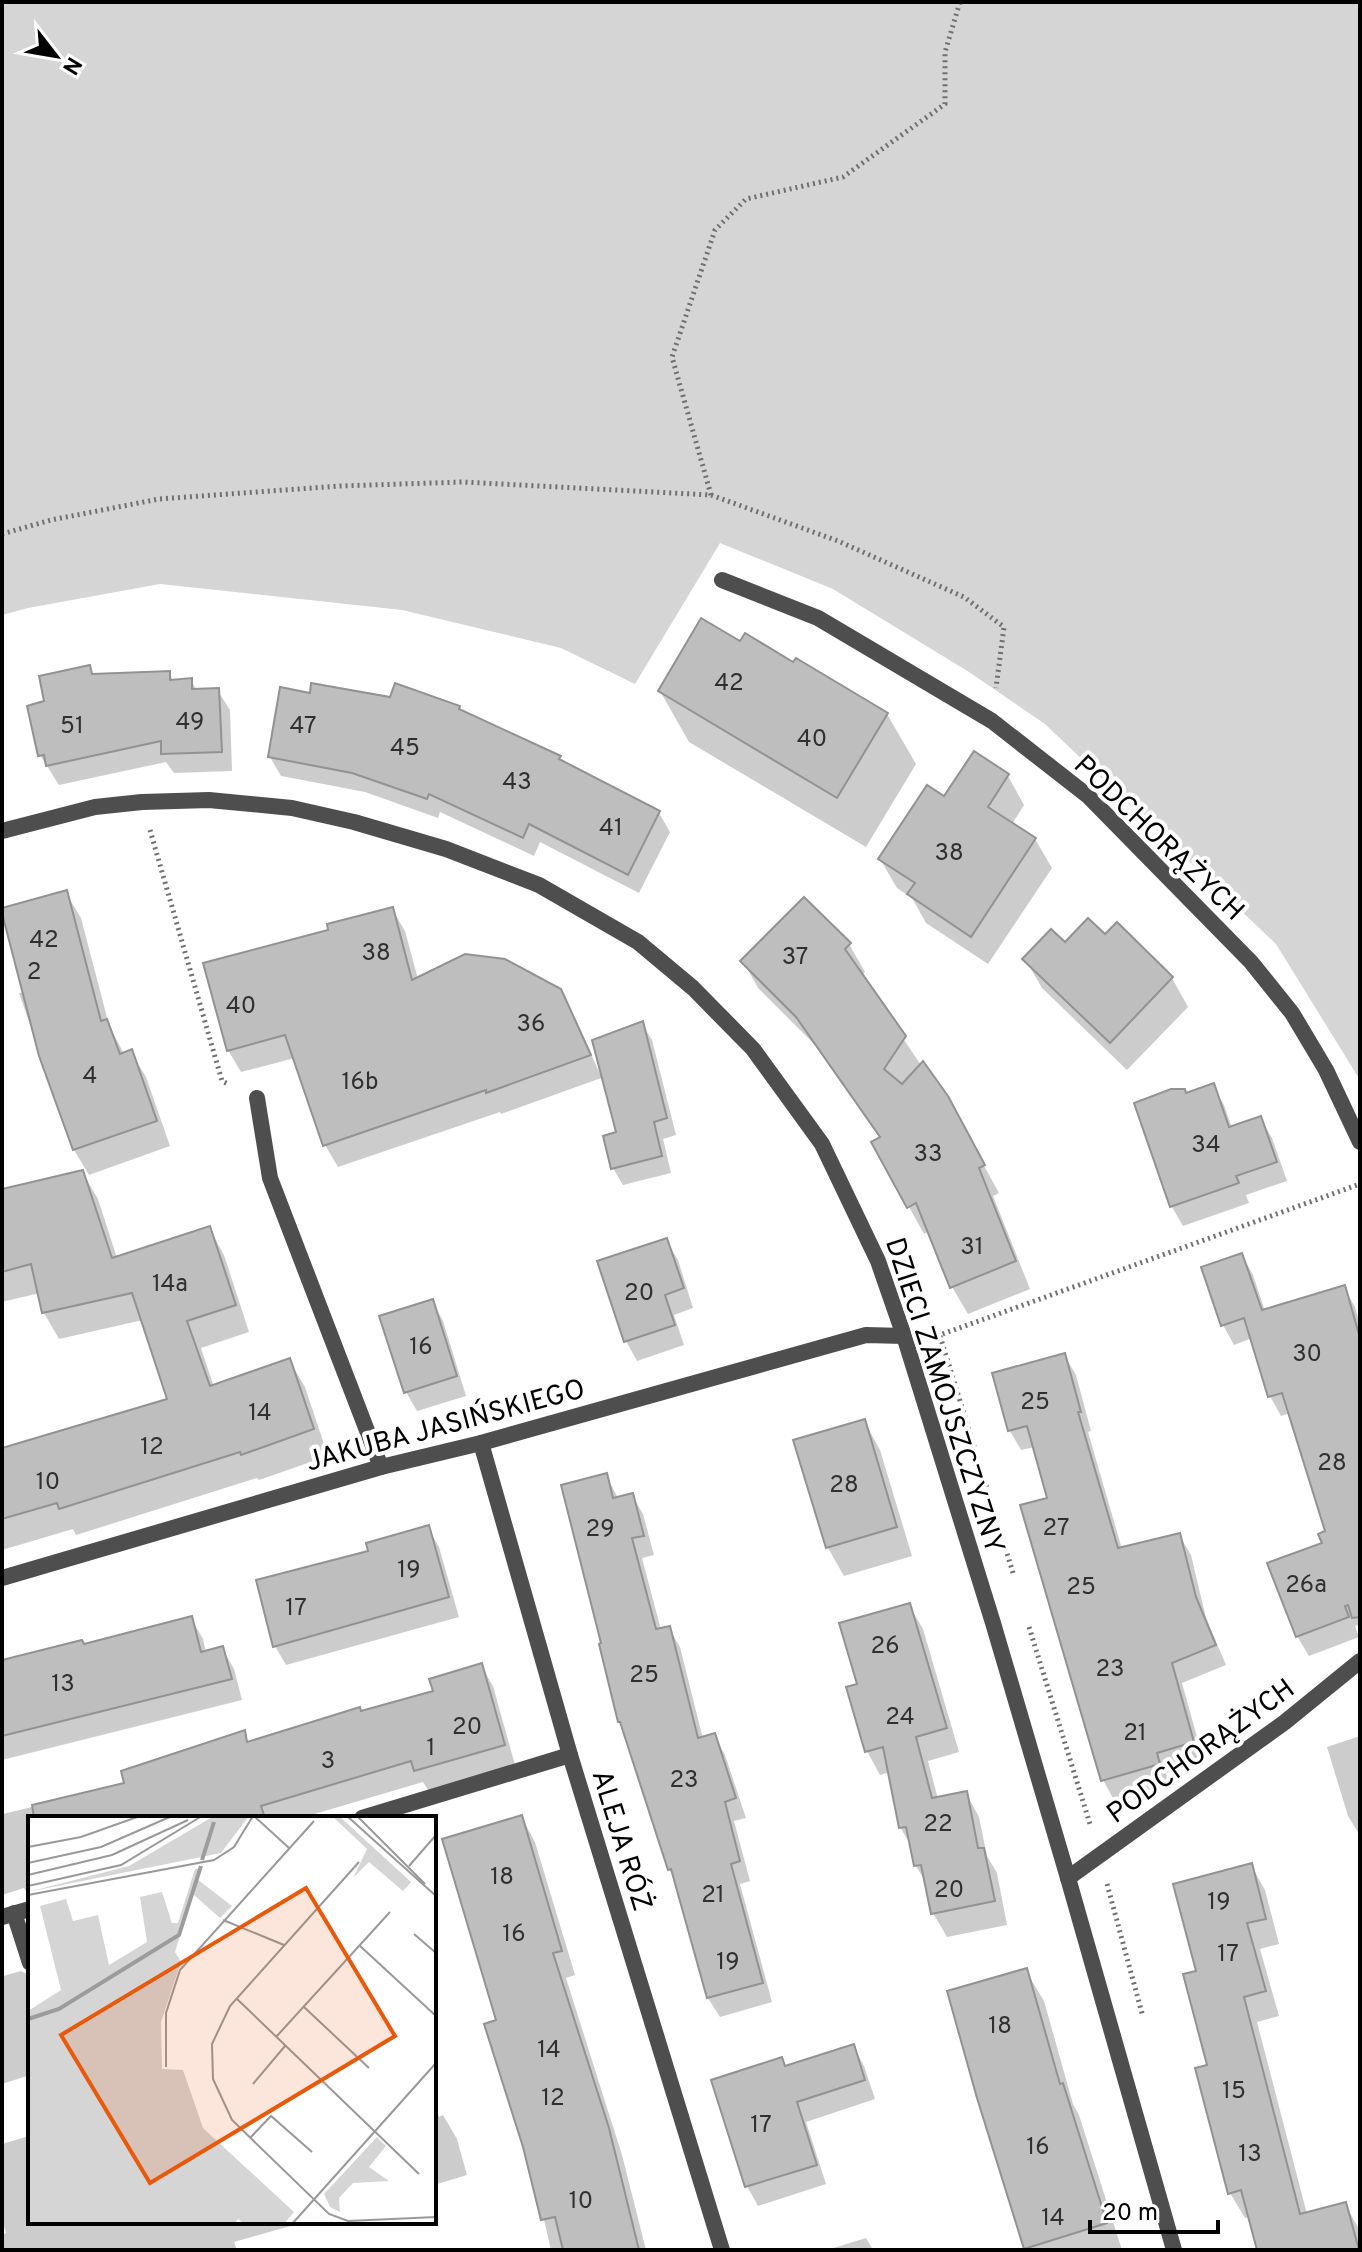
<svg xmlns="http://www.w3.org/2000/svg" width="1362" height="2252" font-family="Overpass,sans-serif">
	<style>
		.green { fill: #d5d5d5 }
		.shadow { fill: #0003 }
		.building { fill: #bebebe; stroke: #929292; stroke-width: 2 }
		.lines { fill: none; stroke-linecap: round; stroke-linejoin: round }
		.path { stroke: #707070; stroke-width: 5; stroke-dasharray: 2 4; stroke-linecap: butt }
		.lane { stroke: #4e4e4e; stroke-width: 16 }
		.street { stroke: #4e4e4e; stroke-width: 16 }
		.labels { text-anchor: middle; stroke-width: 8; stroke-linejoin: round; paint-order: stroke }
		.number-label { font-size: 24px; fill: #303030 }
		.street-label { font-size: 28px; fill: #000; stroke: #fff }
		.inset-river { fill: none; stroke: #9c9c9c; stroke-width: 4 }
		.inset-road { fill: none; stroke: #999; stroke-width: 2 }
		.view { fill: #e8590c; fill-opacity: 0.15; stroke: #e8590c; stroke-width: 4 }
		.inset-edge { fill: none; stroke: #000; stroke-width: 4 }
	</style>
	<rect width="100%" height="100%" fill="#fff"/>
	<path class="green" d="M2 2H1360V1080L1276 944 1045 724 969 672 833 589 720 543 635 684 561 648 402 610 160 584 28 608 2 615Z"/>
	<g class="shadow">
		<path d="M741 644 887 714 916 764 866 847 689 742 660 691Z"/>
		<path d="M89 667 94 676 169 673 173 681 191 680 197 691H218L230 710 232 771 174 773 166 762 59 785 40 755 46 703Z"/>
		<path d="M311 695 459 708 461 712 559 758 563 763 659 813 670 832 639 893 540 842 534 856 440 812 438 818 365 792 281 776 270 757Z"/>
		<path d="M1008 776 1024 805 1012 824 1035 839 1052 868 988 964 926 923 912 898 897 888 880 859 944 799Z"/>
		<path d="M66 893 81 918 109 1025 124 1054 131 1052 146 1077 170 1146 89 1175 74 1150 19 993 25 992Z"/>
		<path d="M392 909 405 931 418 979 560 991 573 1014 600 1074 642 1024 652 1040 676 1135 663 1139 671 1173 623 1185 613 1168 618 1133 604 1077 501 1114 500 1112 338 1167 325 1145 295 1058 241 1072 228 1050 331 932Z"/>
		<path d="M1105 937 1172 978 1188 1007 1127 1070 1042 988 1025 959 1065 945Z"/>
		<path d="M849 944 865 972 861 976 962 1126 999 1193 993 1196 1030 1289 968 1314 952 1287 929 1231 924 1234 909 1207 881 1139 814 1044 758 988 743 961Z"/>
		<path d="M1213 1086 1224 1105 1232 1128 1260 1118 1272 1138 1287 1181 1246 1195 1249 1203 1183 1226 1172 1207 1136 1104 1186 1095Z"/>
		<path d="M82 1172 98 1199 117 1258 209 1228 224 1255 249 1332 201 1348 214 1387 289 1360 305 1387 328 1456 259 1480 257 1478 76 1535 73 1529 2 1550V1450L170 1400 143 1320 59 1339 44 1313 40 1293 2 1302V1191Z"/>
		<path d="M666 1240 678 1260 693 1308 674 1315 684 1345 637 1361 626 1341Z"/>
		<path d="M1242 1255 1253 1275 1265 1311 1344 1288 1355 1307 1360 1324V1624L1355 1626 1359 1637 1309 1656 1297 1636 1327 1533 1290 1413 1281 1416 1270 1396 1252 1338 1234 1345 1223 1325Z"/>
		<path d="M432 1301 443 1321 466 1396 417 1411 406 1392Z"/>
		<path d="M1064 1355 1076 1375 1091 1431 1088 1432 1122 1549 1179 1535 1191 1555 1206 1618 1226 1665 1182 1683 1204 1762 1166 1773 1170 1784 1114 1800 1103 1780 1049 1499 1035 1447 1021 1450 1010 1431 995 1374Z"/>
		<path d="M864 1421 880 1450 912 1556 844 1576 828 1548 796 1441Z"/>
		<path d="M606 1475 618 1498 632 1495 643 1514 654 1555 642 1558 661 1630 669 1628 680 1647 703 1739 714 1735 725 1755 746 1818 734 1821 750 1881 740 1884 772 2002 720 2017 708 1998 677 1881 669 1869Z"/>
		<path d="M428 1528 439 1547 459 1617 286 1665 275 1646 371 1553Z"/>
		<path d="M909 1605 923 1629 959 1752 928 1761 938 1799 966 1793 979 1817 987 1856 997 1873 1007 1925 947 1937 933 1913 928 1886 916 1866 912 1847 900 1827 890 1772 880 1775 867 1751 859 1686Z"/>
		<path d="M191 1618 203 1639 206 1653 222 1648 234 1669 242 1700 2 1760V1662L84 1646Z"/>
		<path d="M481 1666 493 1686 515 1765 428 1790 423 1782 301 1818H30V1898L24 1888 2 1895V1812L3 1814 127 1784 244 1733 249 1743 435 1692Z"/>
		<path d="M1360 1736V1834H1359L1348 1816 1327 1747Z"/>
		<path d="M522 1818 535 1842 575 1975 566 1978 622 2155 646 2250H551L498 2022Z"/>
		<path d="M1251 1865 1265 1890 1279 1944 1260 1949 1279 2016 1257 2022 1307 2214 1345 2204 1359 2229 1360 2250H1259L1250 2217 1245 2218 1230 2193 1209 2066 1198 1972Z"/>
		<path d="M21 1971 30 1976V2075L2 2084V1974L3 1976Z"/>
		<path d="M1026 1971 1044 2001 1073 2104 1079 2115 1122 2250H1026L979 2097Z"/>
		<path d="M853 2046 864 2066 875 2099 806 2122 826 2184 758 2206 747 2186 714 2081 786 2068Z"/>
		<path d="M434 2100 439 2117 443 2115 457 2139 467 2175 434 2185Z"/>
		<path d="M29 2136 30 2222H305L234 2242 237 2250H2V2235L6 2233 2 2219V2144Z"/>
		<path d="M866 2238 873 2250H827Z"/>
	</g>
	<g class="building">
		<path d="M701 618 740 641 745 633 793 662 796 658 888 713 837 798 658 691Z"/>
		<path d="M90 665 92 674 170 671V680L192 678V689L219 688 222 752 161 754V741L46 766 44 755 38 756 27 706 44 701 39 676Z"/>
		<path d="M311 683 390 697 395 683 460 706 459 709 561 756 559 759 660 811 628 875 529 824 523 838 429 794 427 799 352 773 268 757 280 687 310 693Z"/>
		<path d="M974 751 1009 774 988 807 1036 838 971 937 907 894 915 883 878 859 927 785 944 796Z"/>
		<path d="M67 890 101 1021 107 1019 120 1054 132 1049 157 1121 73 1150 39 1056 2 913V908Z"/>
		<path d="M804 897 851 943 845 949 906 1036 884 1069 902 1084 923 1061 948 1096 985 1165 979 1168 1016 1261 950 1288 916 1203 907 1208 871 1142 880 1137 796 1017 740 961Z"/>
		<path d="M393 907 412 980 465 954 505 959 561 989 591 1055 486 1093V1090L323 1146 285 1035 227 1051 203 963 328 930 327 924Z"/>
		<path d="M1088 918 1105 934 1117 922 1173 977 1110 1043 1022 959 1051 929 1065 942Z"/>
		<path d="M643 1021 667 1118 654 1122 662 1156 611 1169 603 1136 616 1132 592 1040Z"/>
		<path d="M1214 1083 1229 1127 1261 1116 1277 1162 1236 1176 1239 1183 1170 1207 1134 1103 1171 1089H1185L1186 1093Z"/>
		<path d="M83 1170 112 1258 210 1226 236 1305 187 1321 210 1386 290 1358 314 1429 241 1455 240 1452 59 1509 57 1503 2 1519V1448L167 1399 132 1293 42 1313 31 1264 2 1272V1189Z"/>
		<path d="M667 1238 684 1288 665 1295 675 1325 624 1342 597 1261Z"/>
		<path d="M1242 1253 1262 1310 1345 1285 1360 1338V1617L1352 1618 1348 1605 1345 1606 1349 1617 1296 1637 1267 1563 1322 1543 1318 1534 1325 1531 1282 1393 1268 1397 1244 1318 1221 1326 1201 1267Z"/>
		<path d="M433 1299 457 1376 404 1393 379 1316Z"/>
		<path d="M1065 1353 1081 1412H1078L1118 1548 1180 1533 1196 1597 1216 1645 1172 1663 1194 1742 1157 1753 1160 1764 1101 1781 1020 1505 1047 1498 1027 1426 1008 1431 992 1373Z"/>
		<path d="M865 1419 897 1527 826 1548 793 1440Z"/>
		<path d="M607 1473 613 1498 633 1493 644 1536 632 1538 656 1629 670 1626 698 1738 715 1733 736 1798 725 1802 740 1861 731 1864 763 1983 707 1998 671 1869 668 1870 620 1722H618L599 1644 601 1643 561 1485Z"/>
		<path d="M429 1525 449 1597 273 1647 256 1580 368 1551 366 1543Z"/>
		<path d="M910 1603 947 1728 916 1737 932 1798 967 1791 978 1848H984L995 1901 931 1914 921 1865 914 1866 906 1827 899 1828 883 1747 865 1752 846 1687 857 1684 839 1623Z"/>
		<path d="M192 1616 201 1652 223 1646 232 1679 2 1736V1660L82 1640 84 1644Z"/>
		<path d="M482 1663 505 1745 414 1771 411 1761 261 1806 265 1818H34L32 1805 124 1783 121 1771 245 1730 247 1742 360 1707 361 1711 433 1691 429 1679Z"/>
		<path d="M522 1815 562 1951 553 1953 609 2128 639 2250H563L555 2217 541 2220 523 2147 484 2024 496 2020 442 1839Z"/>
		<path d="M1252 1863 1266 1919 1247 1923 1266 1991 1244 1997 1300 2214 1346 2202 1359 2250H1257L1241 2190 1228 2194 1195 2068 1207 2065 1183 1974 1196 1971 1173 1884Z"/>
		<path d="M1027 1968 1060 2084 1063 2083 1107 2223 1024 2249 977 2098 947 1991Z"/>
		<path d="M854 2044 865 2080 797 2102 817 2165 745 2187 711 2080 782 2057 785 2066Z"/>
	</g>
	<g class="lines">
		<g class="path">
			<path d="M711 495 672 357 715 230 746 199 843 177 945 104V52L960 2"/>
			<path d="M2 534 51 520 159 499 340 486 463 482 711 495 838 541 964 597 1004 627 996 688"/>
			<path d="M150 830 222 1081 230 1085"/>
			<path d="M937 1336 1360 1184"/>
			<path d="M940 1336 1014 1576"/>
			<path d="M1029 1627 1090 1824"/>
			<path d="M1107 1884 1143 2017"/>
		</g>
		<path class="lane" d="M14 1913 30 1963"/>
		<g class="street">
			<path d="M722 580 818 618 992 721 1088 796 1251 962 1292 1013 1326 1070 1360 1142"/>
			<path d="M2 831 95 807 142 802 209 800 292 808 354 822 446 849 539 885 638 942 693 988 753 1049 822 1144 878 1261 904 1336 993 1623 1068 1878 1174 2250"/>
			<path d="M257 1098 270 1178 381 1467"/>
			<path d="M481 1443 570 1755 722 2250"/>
			<path d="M2 1578 381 1467 481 1443 816 1349 866 1335 904 1336"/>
			<path d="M362 1818 570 1755"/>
			<path d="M1068 1878 1285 1722 1360 1661"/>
			<path d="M2 1917 30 1909"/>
		</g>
	</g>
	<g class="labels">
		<g class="number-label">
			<text x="729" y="690">42</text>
			<text x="190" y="729">49</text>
			<text x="72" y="733">51</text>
			<text x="303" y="733">47</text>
			<text x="812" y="746">40</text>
			<text x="405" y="755">45</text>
			<text x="517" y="789">43</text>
			<text x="611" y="835">41</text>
			<text x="949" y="860">38</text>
			<text x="44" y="947">42</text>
			<text x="376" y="960">38</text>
			<text x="795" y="964">37</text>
			<text x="34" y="979">2</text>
			<text x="241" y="1013">40</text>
			<text x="531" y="1031">36</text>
			<text x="90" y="1083">4</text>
			<text x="360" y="1089">16b</text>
			<text x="1206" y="1152">34</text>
			<text x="928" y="1161">33</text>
			<text x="972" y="1254">31</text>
			<text x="170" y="1291">14a</text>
			<text x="639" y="1300">20</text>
			<text x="421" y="1354">16</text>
			<text x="1307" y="1361">30</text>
			<text x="1035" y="1409">25</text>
			<text x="260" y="1420">14</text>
			<text x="152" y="1454">12</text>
			<text x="1332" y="1470">28</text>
			<text x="48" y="1489">10</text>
			<text x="844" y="1492">28</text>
			<text x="1056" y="1535">27</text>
			<text x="600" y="1536">29</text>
			<text x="409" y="1577">19</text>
			<text x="1306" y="1592">26a</text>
			<text x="1081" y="1594">25</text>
			<text x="296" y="1615">17</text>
			<text x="885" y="1653">26</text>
			<text x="1110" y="1676">23</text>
			<text x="644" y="1682">25</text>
			<text x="63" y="1691">13</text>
			<text x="900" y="1724">24</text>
			<text x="467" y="1734">20</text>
			<text x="1135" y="1740">21</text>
			<text x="431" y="1755">1</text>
			<text x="328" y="1768">3</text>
			<text x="684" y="1787">23</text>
			<text x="938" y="1831">22</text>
			<text x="502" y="1884">18</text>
			<text x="949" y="1897">20</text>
			<text x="713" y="1902">21</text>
			<text x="1219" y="1909">19</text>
			<text x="514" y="1941">16</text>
			<text x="1228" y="1961">17</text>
			<text x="728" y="1969">19</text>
			<text x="1000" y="2033">18</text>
			<text x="549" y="2057">14</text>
			<text x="1234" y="2098">15</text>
			<text x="553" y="2105">12</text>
			<text x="761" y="2132">17</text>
			<text x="1038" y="2154">16</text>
			<text x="1250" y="2161">13</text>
			<text x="581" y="2208">10</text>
			<text x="1053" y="2225">14</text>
		</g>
		<g class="street-label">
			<text transform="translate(1160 837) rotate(44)" y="10">PODCHORĄŻYCH</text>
			<text transform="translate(946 1395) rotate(72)" y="10">DZIECI ZAMOJSZCZYZNY</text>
			<text transform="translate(445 1424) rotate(-15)" y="10">JAKUBA JASIŃSKIEGO</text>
			<text transform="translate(1200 1750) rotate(-36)" y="10">PODCHORĄŻYCH</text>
			<text transform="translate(623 1840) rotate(73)" y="10">ALEJA RÓŻ</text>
		</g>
	</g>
	<g transform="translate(28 1816)">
		<rect width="408" height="408" fill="#fff"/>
		<path d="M186 0H221L193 37 0 76 101 50ZM304 0H311L383 66 375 75 341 46 325 62 339 33ZM172 52 169 63 204 90 192 102 166 79 169 64 147 136 153 146 133 206 134 253 155 254 175 312 266 396 256 408H216L210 403 206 408H0V195L33 174 12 90 38 83 45 105 70 99 81 149 119 126 112 81 134 76 144 107H150L167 53ZM349 321 358 330 341 351 361 365 325 367 311 382 312 396 302 391 296 378Z" fill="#d5d5d5"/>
		<path class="inset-river" d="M174 44 186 6M0 203 31 193 151 119 173 50"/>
		<path class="inset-road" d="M226 0 261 32M319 0 408 80M329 0 397 68M0 31 53 21 112 0M331 46 202 190 184 228 185 263 204 304 301 398 320 405 408 401M0 47 73 31 144 0M381 50 408 19M0 59 84 39 160 4M0 70 93 49 174 0M0 79 186 44 206 31 225 0M195 104 256 129M386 118 408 137M331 129 408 200M208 182 391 358M276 191 341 252M248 221 362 96M138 251V197L152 154 286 5M225 268 257 230M222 322 243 300 284 336M264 408 408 247"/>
		<path class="view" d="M278 72 367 220 122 367 33 219Z"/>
		<rect width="408" height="408" class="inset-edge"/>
	</g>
	<rect width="1362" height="2252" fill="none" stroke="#000000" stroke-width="8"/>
	<g transform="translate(56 56) rotate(121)" stroke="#ffffff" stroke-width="6" paint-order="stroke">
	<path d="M0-6L14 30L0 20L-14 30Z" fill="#000000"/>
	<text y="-12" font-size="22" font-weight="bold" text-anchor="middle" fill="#000000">N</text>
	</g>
	<path d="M1090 2220v12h128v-12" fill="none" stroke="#000000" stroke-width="4"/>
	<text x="1102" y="2220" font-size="24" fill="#000000" stroke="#ffffff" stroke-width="6" paint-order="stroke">20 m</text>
</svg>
